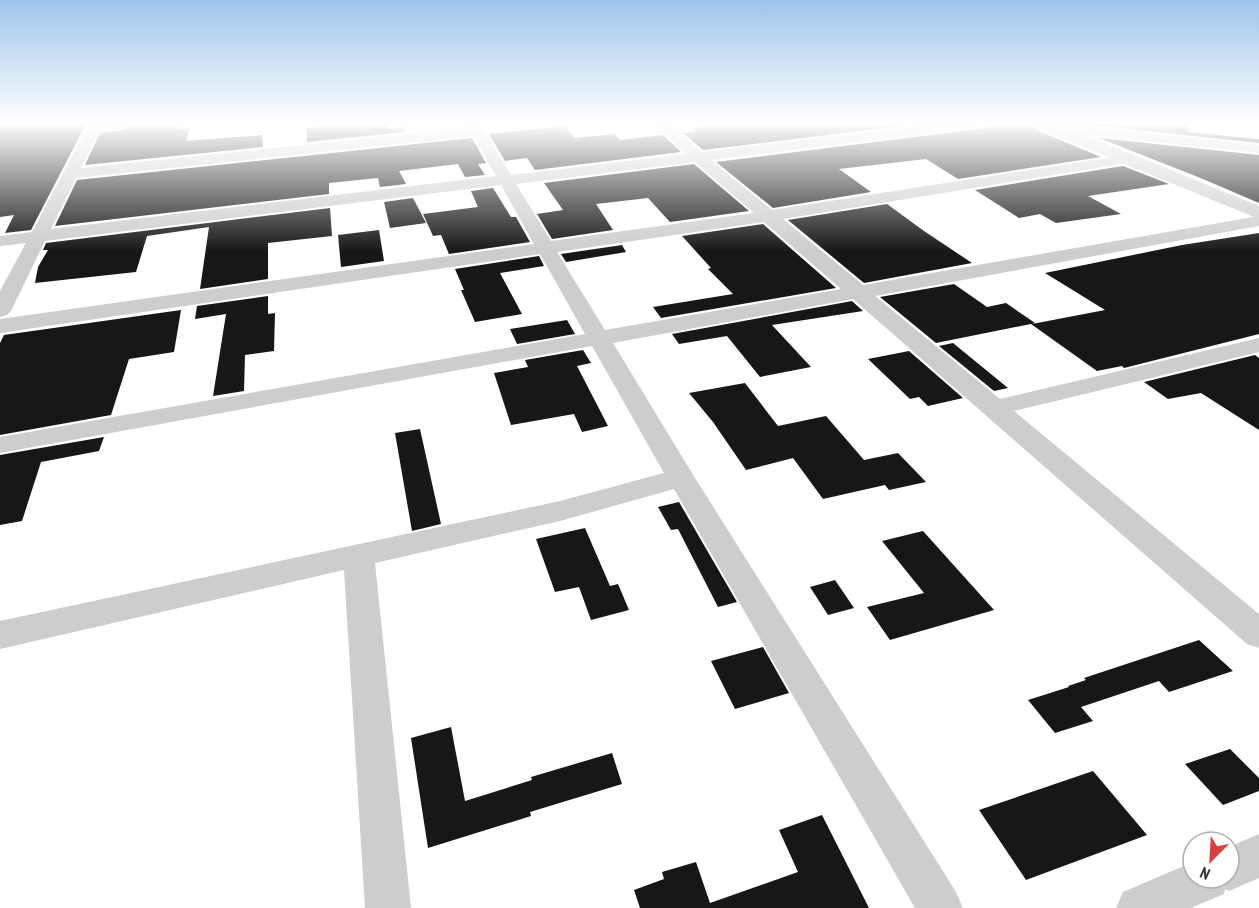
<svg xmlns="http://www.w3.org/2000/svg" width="1259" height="908" font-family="'PT Sans Narrow',sans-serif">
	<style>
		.building { fill: #171717 }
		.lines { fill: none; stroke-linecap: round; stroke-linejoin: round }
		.minor { fill: #cdcdcd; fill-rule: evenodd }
		.tertiary { fill: #cdcdcd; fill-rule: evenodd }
	</style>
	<rect width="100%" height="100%" fill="#fff"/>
	<g class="building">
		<path d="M13 124H86L31 230 5 233 14 215 0 217V125Z"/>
		<path d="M132 124H178L176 129 190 128 186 141 262 135 263 147 85 165 100 133 124 130Z"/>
		<path d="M343 124H386L388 129 404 127 405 132 307 142V128Z"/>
		<path d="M735 124H901L902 126 703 150 683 133 696 132 692 128Z"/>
		<path d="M995 124H1033L1036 130 1101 157 958 179 926 159 839 169 871 192 773 208 716 162 971 130 995 126Z"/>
		<path d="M1065 124H1185L1188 132 1259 139V143L1100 126Z"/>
		<path d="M565 126 574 138 615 134 620 140 663 135 681 152 535 170 527 158 505 161 489 134Z"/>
		<path d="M472 138 486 163 478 164 485 175 465 177 458 164 399 171 406 184 380 187 378 178 329 183V194L55 226 77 180Z"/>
		<path d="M1099 138 1259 155V203L1203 179Z"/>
		<path d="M694 164 749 211 670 222 648 198 596 204 613 230 552 239 537 214 563 210 544 183Z"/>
		<path d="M1123 166 1169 184 1088 196 1121 214 1056 223 1040 214 1019 218 975 190Z"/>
		<path d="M493 188 511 217H516L530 242 449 254 441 235 433 236 423 214 478 207 471 191Z"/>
		<path d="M413 198 426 223 390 228 384 202Z"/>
		<path d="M887 204 924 231 972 263 864 283 788 220Z"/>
		<path d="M330 208 332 236 268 243V279L200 289 209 227 147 236 136 272 35 283 38 267 48 250H43L46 243Z"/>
		<path d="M763 224 836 288 661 318 653 307 733 294 708 269 711 268 682 236Z"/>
		<path d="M379 230 384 261 341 267 338 235Z"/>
		<path d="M1259 233V334L1124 368 1122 366 1097 371 1031 324 936 343 880 297 954 284 987 307 1006 303 1035 323 1032 324 1105 310 1045 273 1182 245Z"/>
		<path d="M622 245 626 252 566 262 561 254Z"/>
		<path d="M539 256 544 266 500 273 522 314 475 322 461 290H464L455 269Z"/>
		<path d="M268 296V314L275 313 274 351 245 355 244 391 213 396 226 314 195 319 197 306Z"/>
		<path d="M852 301 863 311 772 325 811 367 760 377 727 336 679 344 672 334Z"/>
		<path d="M181 310 174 352 129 359 111 415 0 435V343L4 335Z"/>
		<path d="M567 320 575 334 517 344 510 329Z"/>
		<path d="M953 343 1008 388 994 391 939 346Z"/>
		<path d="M583 350 591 363 577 366 608 426 582 432 574 414 511 425 494 373 528 367 525 360Z"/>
		<path d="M909 351 963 398 928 406 919 397 910 399 868 359Z"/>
		<path d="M1255 355 1259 358V430L1201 393 1168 399 1144 382Z"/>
		<path d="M745 383 778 426 826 416 864 460 898 453 926 482 889 490 885 485 823 499 793 458 746 470 713 422 689 393Z"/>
		<path d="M420 429 441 524 412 531 395 433Z"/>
		<path d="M104 437 99 451 41 462 22 521 0 525V455Z"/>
		<path d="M679 502 737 602 718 607 678 529 671 530 658 507Z"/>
		<path d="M585 528 610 586 618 584 629 610 591 620 579 587 555 592 536 539Z"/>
		<path d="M923 531 994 610 890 640 867 607 924 593 882 541Z"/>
		<path d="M835 580 854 608 828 615 810 587Z"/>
		<path d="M1199 640 1233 671 1169 692 1159 681 1081 707 1093 721 1055 733 1028 700 1069 687 1068 686 1086 680 1084 678Z"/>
		<path d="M763 647 789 693 735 709 711 661Z"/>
		<path d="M451 727 465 801 532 780 531 777 612 753 622 784 530 812 531 816 428 848 411 738Z"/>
		<path d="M1230 749 1259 778V791L1223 805 1185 764Z"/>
		<path d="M1093 771 1147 835 1026 880 979 810Z"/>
		<path d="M822 815 869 908H640L634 890 664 879 662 872 696 862 710 903 798 872 779 830Z"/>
	</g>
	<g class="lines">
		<g class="minor">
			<path d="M89 124H130L124 128 99 131 81 168 468 128 466 124H480L511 175 686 154 654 124H669L702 152 934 124H977L971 128 711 160 772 210 1126 155 1131 156 1133 159 1126 163 783 219 863 285 1259 216V226L875 296 1000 399 1259 338V352L1014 411 1259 614V648L1247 644 853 299 613 343 695 478 956 892 963 908H915L674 489 560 521 375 563 411 908H365L344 570 0 649V621L560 501 664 473 592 346 0 453V437L585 334 540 254 0 333V319L534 244 501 185 45 241 11 311 7 315 0 317V291L26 243 0 246V236L32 232ZM473 136 496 176 51 229 76 178ZM695 162 754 213 551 241 516 184ZM764 222 841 289 605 330 557 252Z"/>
			<path d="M1059 127 1100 128 1259 145V153L1100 136 1054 134 1052 131 1054 128Z"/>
			<path d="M1259 834V878L1229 891 1225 889 1224 894 1191 908H1116L1123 892 1193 862V878H1229V847Z"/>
		</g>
		<path class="tertiary" d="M1035 124H1058L1259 206V219L1037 128Z"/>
	</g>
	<linearGradient id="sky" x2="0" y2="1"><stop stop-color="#9dc4e9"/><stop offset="0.49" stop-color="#fff"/><stop offset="1" stop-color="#fff" stop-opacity="0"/></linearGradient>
	<rect width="1259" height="252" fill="url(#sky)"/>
	<g transform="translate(1211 860) rotate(204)"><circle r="28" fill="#ffffff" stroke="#acacac" stroke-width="1.5"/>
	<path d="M0-4.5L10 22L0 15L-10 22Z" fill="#d94040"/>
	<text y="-9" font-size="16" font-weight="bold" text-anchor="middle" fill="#303030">N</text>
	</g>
</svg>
